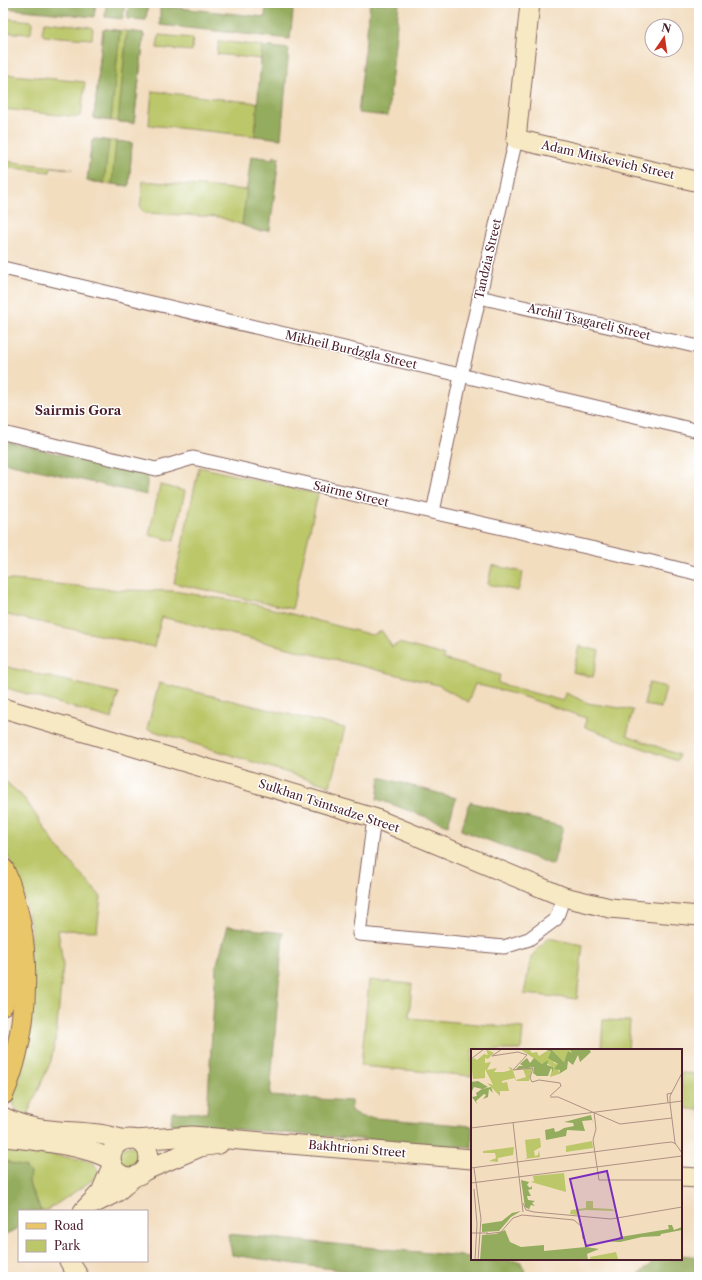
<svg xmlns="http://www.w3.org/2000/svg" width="702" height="1280" font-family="'Libre Caslon Text',serif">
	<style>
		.green { fill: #bbc769; stroke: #82734a }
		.forest { fill: #94ac5d; stroke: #6f6644 }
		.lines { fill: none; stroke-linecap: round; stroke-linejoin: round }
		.street-casing { stroke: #85625f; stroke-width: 15 }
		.secondary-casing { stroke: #85625f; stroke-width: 21 }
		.primary-casing { stroke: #85625f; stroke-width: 23 }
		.street { stroke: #fff; stroke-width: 13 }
		.secondary { stroke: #f6e9c3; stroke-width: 19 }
		.primary { stroke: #e9c769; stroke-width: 21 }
		.labels { text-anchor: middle; stroke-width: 3; stroke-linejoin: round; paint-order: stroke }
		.street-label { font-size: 12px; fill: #4a1f2b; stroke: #fff }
		.neighbourhood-label { font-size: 13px; font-weight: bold; fill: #4a1f2b; stroke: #fff }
		.inset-road { fill: none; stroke: #af9184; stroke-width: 1 }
		.view { fill: #7b2cbf; fill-opacity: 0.15; stroke: #7b2cbf; stroke-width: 2 }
		.inset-edge { fill: none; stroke: #4a1f2b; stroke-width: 2 }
	</style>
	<rect width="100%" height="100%" fill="#fff"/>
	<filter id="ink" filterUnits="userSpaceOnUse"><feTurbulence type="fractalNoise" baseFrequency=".025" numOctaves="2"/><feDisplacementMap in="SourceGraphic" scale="8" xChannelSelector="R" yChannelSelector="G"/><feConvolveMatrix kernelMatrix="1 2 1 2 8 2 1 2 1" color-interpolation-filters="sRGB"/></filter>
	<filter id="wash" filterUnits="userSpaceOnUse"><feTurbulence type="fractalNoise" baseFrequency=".012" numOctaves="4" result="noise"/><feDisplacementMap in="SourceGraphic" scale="16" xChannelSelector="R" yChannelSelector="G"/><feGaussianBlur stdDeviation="0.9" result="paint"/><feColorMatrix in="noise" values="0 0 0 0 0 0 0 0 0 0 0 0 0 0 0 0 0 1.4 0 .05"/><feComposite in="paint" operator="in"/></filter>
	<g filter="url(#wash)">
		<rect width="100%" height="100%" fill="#f2ddbf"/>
		<g class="green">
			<path d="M3 18 31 21 32 23 31 33 28 34 3 32Z"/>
			<path d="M46 22 91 27 93 29 92 39 44 36 42 33 44 23Z"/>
			<path d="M106 29 143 33 144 36 134 123 95 119 94 118 103 30Z"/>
			<path d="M159 35 193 38 192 51 157 48Z"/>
			<path d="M219 41 262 46 261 59 217 54Z"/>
			<path d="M3 74 85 82 81 115 78 117 3 109Z"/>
			<path d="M152 91 258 103 255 136 149 125Z"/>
			<path d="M94 139 132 143 129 186 87 181 92 141Z"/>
			<path d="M3 161 73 169 51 167 50 172 3 167Z"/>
			<path d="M143 181 247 190 242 225 219 217 145 213 140 208Z"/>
			<path d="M199 467 318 494 292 609 174 583Z"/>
			<path d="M160 485 185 491 174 541 149 535Z"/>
			<path d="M492 565 523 572 518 591 488 584Z"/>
			<path d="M3 579 119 590 173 591 250 603 372 635 382 631 392 647 399 643 444 655 443 659 500 675 498 683 563 701 566 693 588 703 633 710 627 735 679 755 677 761 585 727 586 718 518 695 475 684 468 702 438 685 162 617 154 647 3 614Z"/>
			<path d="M579 646 599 651 593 677 573 672Z"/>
			<path d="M3 666 118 693 112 719 3 687Z"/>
			<path d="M159 683 345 728 330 786 147 729Z"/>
			<path d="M649 683 666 687 661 708 644 705Z"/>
			<path d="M3 779 25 799 55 844 101 897 97 931 58 930 63 965 56 1037 51 1061 27 1115 23 1116 15 1109 12 1097 31 930 23 891 10 860 3 848Z"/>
			<path d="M548 938 583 945 577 999 524 994 531 957Z"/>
			<path d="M369 980 412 984 409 1018 523 1028 521 1050H472V1076L361 1066Z"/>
			<path d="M603 1020 630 1021 628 1050H601Z"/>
			<path d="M681 1073 699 1074V1110L681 1108Z"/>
			<circle cx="130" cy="1158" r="12"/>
			<path d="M3 1147 92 1161 99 1171 97 1177 46 1211H41L27 1181 8 1161H3Z"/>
		</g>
		<g class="forest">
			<path d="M3 3H96L94 17 3 8Z"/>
			<path d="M106 3H125L123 19 105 17Z"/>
			<path d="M129 3H148L146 20 127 19Z"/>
			<path d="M266 3H294L290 39 160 25V6L265 17Z"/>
			<path d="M370 3H399L388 116 358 113Z"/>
			<path d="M106 29 120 31 111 121 94 118 103 30Z"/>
			<path d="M127 31 143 33 144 36 134 123 118 122Z"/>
			<path d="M262 46 289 49 281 139 255 136Z"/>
			<path d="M94 139 109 141 104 183 87 181 92 141Z"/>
			<path d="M116 141 132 143 129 186 112 184Z"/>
			<path d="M251 156 274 159V156L279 157 270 230 258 231 242 225Z"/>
			<path d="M3 441 147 474V495L3 462Z"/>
			<path d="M380 777 456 798 448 825 377 799Z"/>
			<path d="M470 802 563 827 553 865 461 830Z"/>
			<path d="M228 926 283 933 270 1096 351 1101V1111L362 1117 472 1126V1148L171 1124 172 1112 207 1113 216 967Z"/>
			<path d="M3 1161 25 1167 30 1173C26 1186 36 1198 41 1211H19V1227L3 1237Z"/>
			<path d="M228 1234 472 1257V1259L520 1261 528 1277H389L232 1255Z"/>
			<path d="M681 1255 699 1257V1277H636L656 1259H681Z"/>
		</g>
	</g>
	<g filter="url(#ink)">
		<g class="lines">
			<g class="street-casing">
				<g id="street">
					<path d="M3 268 699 431"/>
					<path d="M479 297 699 347"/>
					<path d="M3 433 156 469 193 458 648 561 699 574"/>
					<path d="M433 512 461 376 516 139"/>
					<path d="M374 818 359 934 504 947 529 939 556 919 564 897"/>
				</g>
			</g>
			<g class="secondary-casing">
				<g id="secondary">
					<path d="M530 3 516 139 699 182"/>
					<path d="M3 708 374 818 564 897 610 908 699 916"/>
					<path d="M3 1117C35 1133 64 1130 98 1134 107 1135 116 1138 125 1140"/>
					<path d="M3 1137C32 1140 86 1145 111 1160"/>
					<circle cx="130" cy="1158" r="19"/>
					<path d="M135 1140 192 1136 472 1159"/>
					<path d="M146 1170 200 1147 219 1144"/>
					<path d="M681 1177 699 1178"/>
					<path d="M93 1204 117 1192 135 1176"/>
					<path d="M83 1211 101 1192 112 1166"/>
					<path d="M69 1261 79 1277"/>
				</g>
			</g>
			<g class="primary-casing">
				<g id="primary">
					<path d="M3 869C33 934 31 1028 3 1094"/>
					<path d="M3 912C10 944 9 973 3 1004"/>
				</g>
			</g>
			<use href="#street" class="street"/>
			<use href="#secondary" class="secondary"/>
			<use href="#primary" class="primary"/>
		</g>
	</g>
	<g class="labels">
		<g class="street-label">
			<text transform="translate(608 160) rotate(13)" y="4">Adam Mitskevich Street</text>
			<text transform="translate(488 259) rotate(-77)" y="4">Tandzia Street</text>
			<text transform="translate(589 322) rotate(13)" y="4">Archil Tsagareli Street</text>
			<text transform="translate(351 350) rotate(13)" y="4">Mikheil Burdzgla Street</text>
			<text transform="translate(351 494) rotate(13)" y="4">Sairme Street</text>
			<text transform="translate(329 806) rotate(18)" y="4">Sulkhan Tsintsadze Street</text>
			<text transform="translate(357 1149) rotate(5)" y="4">Bakhtrioni Street</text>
		</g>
		<g class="neighbourhood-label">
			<text x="78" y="415">Sairmis Gora</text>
		</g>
	</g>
	<g transform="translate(471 1049)">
		<rect width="211" height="211" fill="#f2ddbf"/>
		<path d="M15 0 23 4 17 10 14 9V14L20 13 16 21 26 19 23 23H33L40 21 37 18 41 19 45 31 55 28 52 20 61 19 58 32H46L43 29 31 32V34L36 33 38 42H29V47L16 34 22 36 14 20V29L2 30 0 11 3 9 6 11 13 5 17 6ZM49 0H58L61 4 66 3 68 7 76 2 80 3 83 14 87 15 88 25 79 28 82 18 75 14 71 15ZM80 0H99L101 4 98 2 93 13ZM69 89 70 98 63 102 64 107 67 106 68 101 69 108 53 110 56 109 54 91ZM121 92 122 99 95 103V97ZM43 98 42 106 27 109V113L18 112 25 109 24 104H12V102ZM93 124 95 143 60 133 63 132 62 127ZM115 152H122V159L141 160 144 162 115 161 107 162 106 166 99 165 100 161 115 159ZM145 203 147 210H152L151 211H120L119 208Z" fill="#bbc769"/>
		<path d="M73 0 81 1 93 13 97 2 101 4 99 0H118L120 3 109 13 107 6 102 16 97 12 96 20 88 25 89 21 83 20 87 15 77 9 80 3ZM56 9 59 14 63 9 71 15 77 11 76 16 82 18V23L80 19 77 27H66L62 24 63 18 44 21 48 17H52L49 15ZM7 32 17 38 11 40 20 38 22 44 18 40 17 48 12 50 15 46 13 45 5 52 6 55 1 48 6 47 5 44 11 40 3 38 1 42 0 33ZM120 66 122 74 121 71 111 72 114 82 96 81 95 87 75 91 74 81 83 79 84 83 88 82 93 79 103 77 102 74 93 73ZM50 131 58 133 56 136 59 139 61 137V140L57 141 60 147H56L57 151 64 152 61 154 64 157 60 156 58 160 61 162 54 158ZM50 162 40 168 28 182 11 183V175L31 172 41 164ZM197 176H201L203 181 211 178V181L190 185 189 187 171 188 149 193 126 192H143L149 188 198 180ZM34 181 39 193 50 198 73 196V202L115 198 128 200 116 205 117 211H9L11 186 25 185Z" fill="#94ac5d"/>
		<path class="inset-road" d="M31 0 21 7 47 3 56 6 42 21M0 10 13 0M42 21 62 19 59 29 61 33 68 31 89 34 90 37 79 47M211 24 199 47V54L204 94 211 104M79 48H87L149 75 201 69M197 54 196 45 201 44M123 63 125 80 122 91 128 131H211M42 73 52 163M0 79 211 52M0 119 191 94 201 93 205 95M3 119 10 170 7 211M0 134 211 107M3 140 6 175 4 211M52 154 55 161 63 163 140 170 211 158M0 184H17M15 185 30 183 42 169 51 166 103 171 111 178 112 190"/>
		<path class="view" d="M136 122 151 189 115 197 99 130Z"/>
		<rect width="211" height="211" class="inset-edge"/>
	</g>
	<rect width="702" height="1280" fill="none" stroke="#fff" stroke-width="16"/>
	<rect x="18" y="1210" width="130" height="52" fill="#ffffff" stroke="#b7a5aa"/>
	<rect x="26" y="1223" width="20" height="6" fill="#e9c769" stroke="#b7a5aa"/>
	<text x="54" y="1230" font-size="12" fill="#4a1f2b">Road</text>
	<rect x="26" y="1240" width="20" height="12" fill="#bbc769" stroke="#b7a5aa"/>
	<text x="54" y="1250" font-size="12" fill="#4a1f2b">Park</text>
	<g transform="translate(664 38) rotate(13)"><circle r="19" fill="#ffffff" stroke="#b7a5aa"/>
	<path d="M0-3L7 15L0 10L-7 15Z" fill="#c8321e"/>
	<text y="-6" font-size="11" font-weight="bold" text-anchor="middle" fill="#4a1f2b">N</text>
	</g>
</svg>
